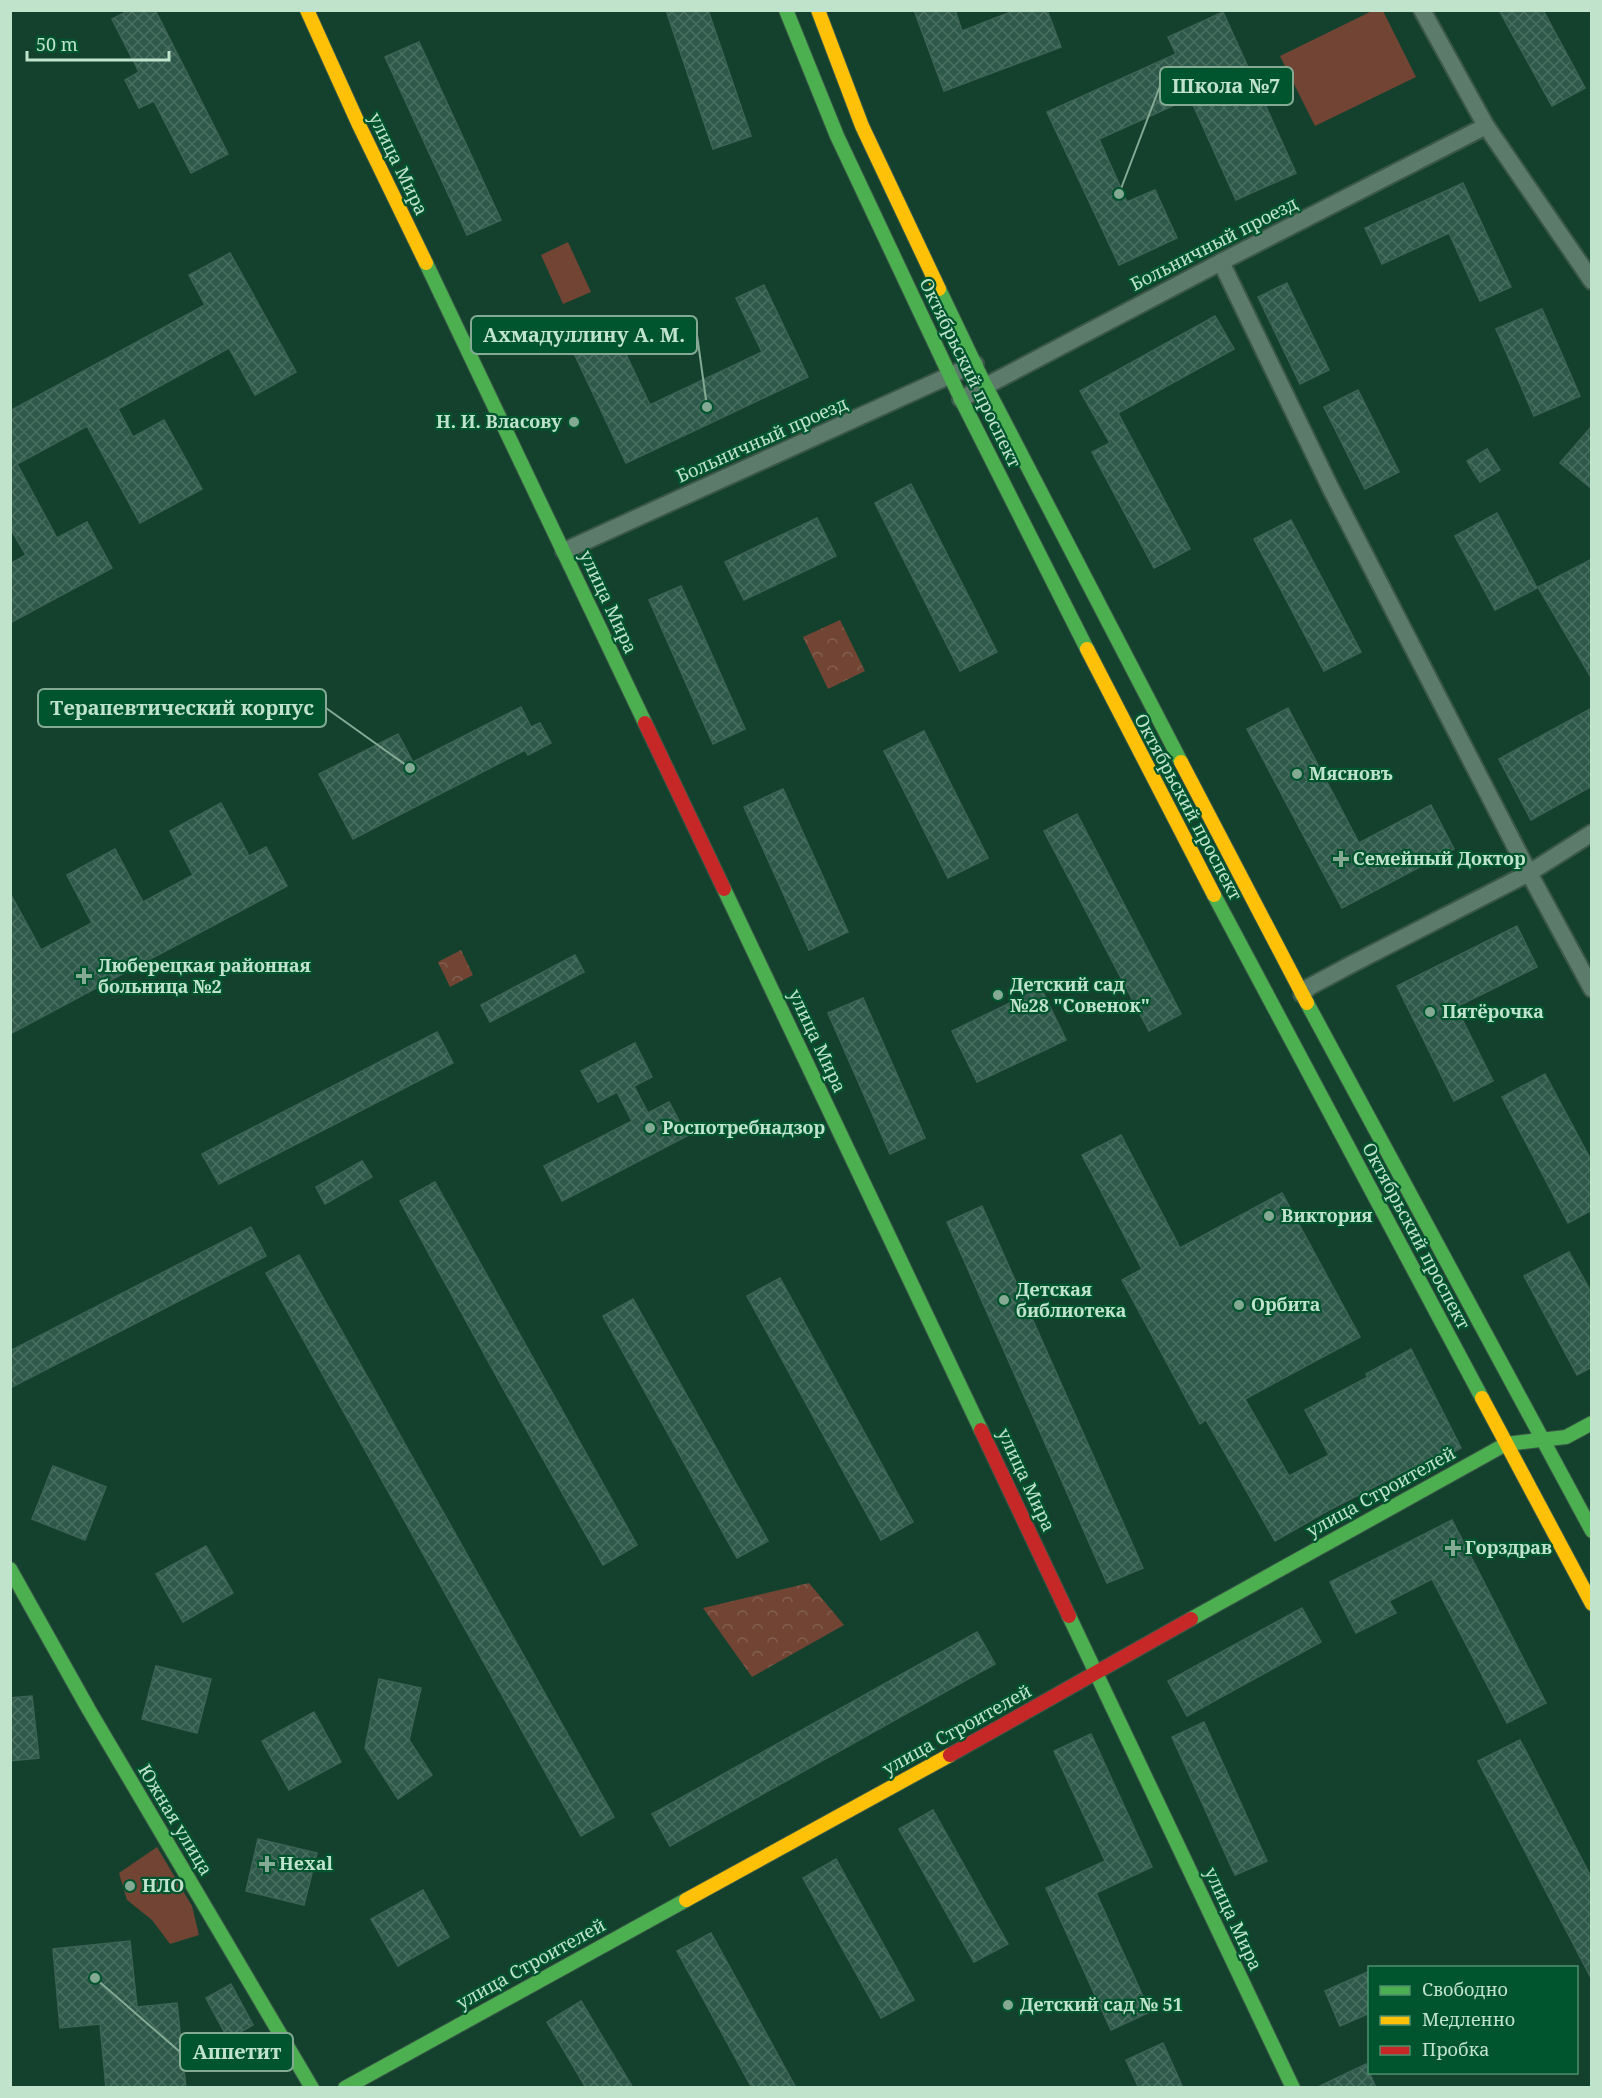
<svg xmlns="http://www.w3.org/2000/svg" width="1602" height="2098" font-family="'Noto Serif',serif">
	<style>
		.park { fill: url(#park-crowns) }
		.garden { fill: #714434 }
		.building { fill: url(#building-cross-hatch); stroke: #3d6356; stroke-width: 1.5 }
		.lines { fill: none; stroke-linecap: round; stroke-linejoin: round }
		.street-casing { stroke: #3a5747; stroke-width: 20 }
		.fast-casing { stroke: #3a5747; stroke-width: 16 }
		.slow-casing { stroke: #3a5747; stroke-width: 16 }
		.jam-casing { stroke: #3a5747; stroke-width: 16 }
		.street { stroke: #5c7b6a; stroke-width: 16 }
		.fast { stroke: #4caf50; stroke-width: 14 }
		.slow { stroke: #ffc107; stroke-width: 14 }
		.jam { stroke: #c62828; stroke-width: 14 }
		.poi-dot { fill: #84aa94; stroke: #00552f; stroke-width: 2 }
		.labels { text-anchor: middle; stroke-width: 4.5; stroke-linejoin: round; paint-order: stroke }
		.street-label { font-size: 18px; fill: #c0e3cb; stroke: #00552f }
		.poi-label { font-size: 18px; font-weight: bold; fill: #c0e3cb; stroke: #00552f; text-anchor: start }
		.leader { fill: none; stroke: #84aa94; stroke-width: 2 }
		.callout-dot { fill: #84aa94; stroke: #00552f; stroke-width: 2 }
		.callout { fill: #00552f; stroke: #84aa94; stroke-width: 2 }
		.callout-label { font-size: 20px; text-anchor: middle; font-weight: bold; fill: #c0e3cb }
	</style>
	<defs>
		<pattern id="park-crowns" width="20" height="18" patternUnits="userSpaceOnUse" patternTransform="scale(1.5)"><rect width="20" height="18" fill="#714434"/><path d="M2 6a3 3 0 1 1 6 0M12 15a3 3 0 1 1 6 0" fill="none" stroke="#835f50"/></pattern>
		<pattern id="building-cross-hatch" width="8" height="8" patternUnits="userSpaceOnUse" patternTransform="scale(1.5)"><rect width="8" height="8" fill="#2e5849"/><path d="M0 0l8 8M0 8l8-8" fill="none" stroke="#4a7062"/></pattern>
	</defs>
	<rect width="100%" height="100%" fill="#14412d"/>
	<g class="park">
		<path d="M840 620 865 671 828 689 803 637Z"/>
		<path d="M461 950 473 975 450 987 438 962Z"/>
		<path d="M809 1583 844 1625 752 1677 703 1608Z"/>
	</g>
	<g class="garden">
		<path d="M1374 10 1383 11 1416 77 1315 126 1280 56Z"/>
		<path d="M568 242 591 292 563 304 541 255Z"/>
		<path d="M157 1847 192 1906 199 1935 170 1944 152 1920 127 1900 119 1873Z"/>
	</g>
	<g class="building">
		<path d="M130 10H155L228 154 191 173 154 101 139 108 125 80 139 72 112 19Z"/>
		<path d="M666 10H708L751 136 713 149Z"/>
		<path d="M914 10H955L962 31 1016 10H1047L1061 47 944 91Z"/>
		<path d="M1499 10H1543L1585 88 1552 106Z"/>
		<path d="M1223 12 1296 173 1236 200 1190 98 1099 139 1127 202 1155 190 1177 238 1119 265 1047 112 1176 54 1168 37Z"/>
		<path d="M419 42 501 220 467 235 385 57Z"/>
		<path d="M1463 183 1511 287 1480 301 1449 233 1382 264 1365 228Z"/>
		<path d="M230 253 296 372 255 395 229 348 118 409 133 437 164 420 202 489 140 523 87 426 17 464 57 538 87 522 112 568 10 623V564L26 555 10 528V411L205 305 189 275Z"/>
		<path d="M1287 283 1329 370 1300 384 1258 297Z"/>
		<path d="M764 285 808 377 626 463 572 349 614 329 650 405 762 352 736 298Z"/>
		<path d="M1542 309 1580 396 1534 416 1496 329Z"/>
		<path d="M1215 316 1234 349 1118 413 1190 549 1154 568 1092 452 1110 443 1080 391Z"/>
		<path d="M1358 390 1399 472 1365 489 1324 407Z"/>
		<path d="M1592 426V489L1560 463Z"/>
		<path d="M1487 449 1500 470 1480 482 1467 461Z"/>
		<path d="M911 484 997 652 960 671 875 503Z"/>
		<path d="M1497 513 1537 588 1495 610 1455 536Z"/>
		<path d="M817 518 836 556 744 600 725 562Z"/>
		<path d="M1291 520 1361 652 1324 671 1254 539Z"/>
		<path d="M1592 559V679L1538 587Z"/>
		<path d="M681 586 745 729 713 744 649 600Z"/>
		<path d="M521 707 531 727 540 723 551 743 528 755 525 750 353 839 319 774 398 734 413 762Z"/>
		<path d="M1288 708 1359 843 1431 805 1454 849 1342 908 1247 729Z"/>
		<path d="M1592 708V786L1531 820 1499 759Z"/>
		<path d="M924 731 988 858 948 878 884 751Z"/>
		<path d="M783 789 848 932 809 950 744 807Z"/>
		<path d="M221 803 249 856 266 847 287 886 10 1034V893L41 950 92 923 67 875 115 849 143 902 193 875 170 831Z"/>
		<path d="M1077 814 1181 1014 1149 1031 1044 831Z"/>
		<path d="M1517 926 1537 967 1456 1007 1493 1081 1454 1101 1397 986Z"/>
		<path d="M575 955 584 972 490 1022 481 1005Z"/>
		<path d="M1041 988 1066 1040 977 1082 952 1031Z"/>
		<path d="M863 998 925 1138 890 1154 828 1013Z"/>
		<path d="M437 1032 453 1063 219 1184 202 1154Z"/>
		<path d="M635 1043 652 1077 634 1086 648 1113 669 1102 687 1136 562 1201 544 1166 632 1121 617 1092 598 1102 581 1071Z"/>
		<path d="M1545 1074 1592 1162V1210L1568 1223 1502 1097Z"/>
		<path d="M1121 1135 1180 1248 1282 1193 1360 1337 1245 1399 1289 1476 1329 1455 1305 1410 1368 1377 1366 1374 1411 1349 1461 1448 1418 1471 1415 1466 1329 1510 1275 1541 1206 1420 1200 1424 1122 1280 1142 1269 1082 1155Z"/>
		<path d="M362 1161 372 1177 325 1204 316 1187Z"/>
		<path d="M435 1182 637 1545 603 1565 504 1390 400 1201Z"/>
		<path d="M982 1206 1143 1568 1107 1583 947 1222Z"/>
		<path d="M251 1227 266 1256 10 1388V1351Z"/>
		<path d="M1569 1252 1592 1294V1367L1577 1375 1524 1276Z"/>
		<path d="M299 1255 614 1817 581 1836 266 1273Z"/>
		<path d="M780 1278 913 1522 881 1540 747 1296Z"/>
		<path d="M633 1299 768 1541 737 1558 603 1316Z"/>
		<path d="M53 1466 106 1487 85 1540 32 1519Z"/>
		<path d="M1452 1520 1546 1703 1507 1723 1432 1579 1389 1601 1396 1613 1356 1633 1330 1582Z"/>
		<path d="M206 1546 233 1593 183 1622 156 1574Z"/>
		<path d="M1302 1608 1321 1642 1187 1716 1168 1681Z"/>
		<path d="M977 1632 995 1664 670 1846 652 1814Z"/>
		<path d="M156 1666 211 1679 197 1733 142 1719Z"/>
		<path d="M379 1679 421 1688 409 1740 432 1775 398 1799 365 1748Z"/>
		<path d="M32 1696 39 1758 10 1761V1698Z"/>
		<path d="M314 1712 341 1762 289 1790 262 1741Z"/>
		<path d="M1204 1722 1267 1861 1235 1875 1172 1737Z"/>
		<path d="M1091 1734 1152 1867 1096 1893 1150 2012 1111 2030 1046 1888 1105 1861 1054 1751Z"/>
		<path d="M1520 1740 1592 1879V1980L1478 1761Z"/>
		<path d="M933 1810 1008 1944 974 1962 899 1829Z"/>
		<path d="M258 1839 317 1853 304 1905 246 1891Z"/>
		<path d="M836 1859 914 2000 881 2018 803 1878Z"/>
		<path d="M423 1890 449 1937 398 1966 371 1919Z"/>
		<path d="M711 1933 796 2088H752L677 1951Z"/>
		<path d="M130 1941 137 2007 177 2003 186 2088H106L100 2024 60 2028 53 1949Z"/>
		<path d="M1370 1971V2013L1340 2026 1325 1991Z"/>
		<path d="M231 1984 253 2025 228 2039 206 1998Z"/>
		<path d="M581 2001 633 2088H586L547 2022Z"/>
		<path d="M1163 2043 1183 2088H1139L1126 2060Z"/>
		<path d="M1366 2064 1376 2088H1316Z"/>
	</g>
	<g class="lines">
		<g class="street-casing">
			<g id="street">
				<path d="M1422 10 1486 126 1592 281"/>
				<path d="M1221 262 1331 489 1529 873 1592 989"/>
				<path d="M961 399 1221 262 1486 126"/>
				<path d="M564 551 975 364"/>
				<path d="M1302 994 1309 987 1354 963 1529 873 1592 833"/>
			</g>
		</g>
		<g class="fast-casing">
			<g id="fast">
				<path d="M786 10 837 136 961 399 1087 649"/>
				<path d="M426 263 645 723"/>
				<path d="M939 289 981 377 1181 762"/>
				<path d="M724 889 981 1430"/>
				<path d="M1214 895 1482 1398"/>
				<path d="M1307 1003 1592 1531"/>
				<path d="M10 1569 89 1710 312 2088"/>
				<path d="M1069 1616 1293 2088"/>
				<path d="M1191 1619 1506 1444 1566 1437 1592 1423"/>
				<path d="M345 2088 686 1900"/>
			</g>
		</g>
		<g class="slow-casing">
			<g id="slow">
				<path d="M307 10 359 125 426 263"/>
				<path d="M818 10 862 126 939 289"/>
				<path d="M1087 649 1214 895"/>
				<path d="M1181 762 1307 1003"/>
				<path d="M1482 1398 1592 1604"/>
				<path d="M686 1900 950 1755"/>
			</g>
		</g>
		<g class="jam-casing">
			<g id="jam">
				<path d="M645 723 724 889"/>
				<path d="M981 1430 1069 1616"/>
				<path d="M950 1755 1191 1619"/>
			</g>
		</g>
		<use href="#street" class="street"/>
		<use href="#fast" class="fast"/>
		<use href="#slow" class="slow"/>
		<use href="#jam" class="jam"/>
	</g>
	<g class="poi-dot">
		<circle cx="574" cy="422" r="6"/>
		<circle cx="1297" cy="774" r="6"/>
		<path d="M1338 850h6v6h6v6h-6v6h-6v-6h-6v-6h6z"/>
		<path d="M81 967h6v6h6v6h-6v6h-6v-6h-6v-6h6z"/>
		<circle cx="998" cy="995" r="6"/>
		<circle cx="1430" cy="1012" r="6"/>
		<circle cx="650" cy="1128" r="6"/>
		<circle cx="1269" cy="1216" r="6"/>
		<circle cx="1004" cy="1300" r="6"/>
		<circle cx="1239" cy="1305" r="6"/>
		<path d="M1450 1539h6v6h6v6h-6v6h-6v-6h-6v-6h6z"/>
		<path d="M264 1855h6v6h6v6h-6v6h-6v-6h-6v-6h6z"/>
		<circle cx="130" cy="1886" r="6"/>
		<circle cx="1008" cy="2005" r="6"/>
	</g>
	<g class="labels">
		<g class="street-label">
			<text transform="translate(398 164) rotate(64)" y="6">улица Мира</text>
			<text transform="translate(1214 244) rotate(-27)" y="6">Больничный проезд</text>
			<text transform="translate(970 373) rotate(64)" y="6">Октябрьский проспект</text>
			<text transform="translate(762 440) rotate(-24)" y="6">Больничный проезд</text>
			<text transform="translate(608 602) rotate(65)" y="6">улица Мира</text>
			<text transform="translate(1188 807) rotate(62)" y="6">Октябрьский проспект</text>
			<text transform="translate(817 1041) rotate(65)" y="6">улица Мира</text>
			<text transform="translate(1416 1236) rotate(62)" y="6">Октябрьский проспект</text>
			<text transform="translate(1026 1480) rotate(65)" y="6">улица Мира</text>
			<text transform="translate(1381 1492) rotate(-29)" y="6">улица Строителей</text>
			<text transform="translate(957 1730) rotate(-29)" y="6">улица Строителей</text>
			<text transform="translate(175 1820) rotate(59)" y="6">Южная улица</text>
			<text transform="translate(1233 1919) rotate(65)" y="6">улица Мира</text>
			<text transform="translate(531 1964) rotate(-29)" y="6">улица Строителей</text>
		</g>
		<g class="poi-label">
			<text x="562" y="428" text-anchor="end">Н. И. Власову</text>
			<text x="1309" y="780">Мясновъ</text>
			<text x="1353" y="865">Семейный Доктор</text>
			<text x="98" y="972">Люберецкая районная<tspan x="98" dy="21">больница №2</tspan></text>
			<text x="1010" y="991">Детский сад<tspan x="1010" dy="21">№28 "Совенок"</tspan></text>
			<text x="1442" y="1018">Пятёрочка</text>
			<text x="662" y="1134">Роспотребнадзор</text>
			<text x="1281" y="1222">Виктория</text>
			<text x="1016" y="1296">Детская<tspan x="1016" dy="21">библиотека</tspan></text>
			<text x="1251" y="1311">Орбита</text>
			<text x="1465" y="1554">Горздрав</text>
			<text x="279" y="1870">Hexal</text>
			<text x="142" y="1892">НЛО</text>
			<text x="1020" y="2011">Детский сад № 51</text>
		</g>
	</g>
	<path class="leader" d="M1119 194L1160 86M707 407L697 335M410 768L326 708M95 1978L180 2052"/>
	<g class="callout-dot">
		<circle cx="1119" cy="194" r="6"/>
		<circle cx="707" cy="407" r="6"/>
		<circle cx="410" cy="768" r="6"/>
		<circle cx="95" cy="1978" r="6"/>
	</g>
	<g class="callout">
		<rect x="1160" y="67" width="133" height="38" rx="6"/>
		<rect x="471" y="316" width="226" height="38" rx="6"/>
		<rect x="38" y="689" width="288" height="38" rx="6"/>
		<rect x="180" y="2033" width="113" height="38" rx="6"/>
	</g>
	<g class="callout-label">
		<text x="1226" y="93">Школа №7</text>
		<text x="584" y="342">Ахмадуллину А. М.</text>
		<text x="182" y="715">Терапевтический корпус</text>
		<text x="237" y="2059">Аппетит</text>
	</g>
	<rect width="1602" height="2098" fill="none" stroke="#c0e3cb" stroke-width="24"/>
	<rect x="1368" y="1966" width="210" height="108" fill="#00552f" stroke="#4d8e6d" stroke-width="1.5"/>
	<rect x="1380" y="1986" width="30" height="9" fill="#4caf50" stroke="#4d8e6d" stroke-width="1.5"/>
	<text x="1422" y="1996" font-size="18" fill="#c0e3cb">Свободно</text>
	<rect x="1380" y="2016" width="30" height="9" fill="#ffc107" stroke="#4d8e6d" stroke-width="1.5"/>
	<text x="1422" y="2026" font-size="18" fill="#c0e3cb">Медленно</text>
	<rect x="1380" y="2046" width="30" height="9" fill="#c62828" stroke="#4d8e6d" stroke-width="1.5"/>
	<text x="1422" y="2056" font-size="18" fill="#c0e3cb">Пробка</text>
	<path d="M27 51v9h142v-9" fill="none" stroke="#c0e3cb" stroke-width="3"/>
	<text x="36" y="51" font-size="18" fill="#c0e3cb" stroke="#00552f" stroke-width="4.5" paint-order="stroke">50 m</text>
</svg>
